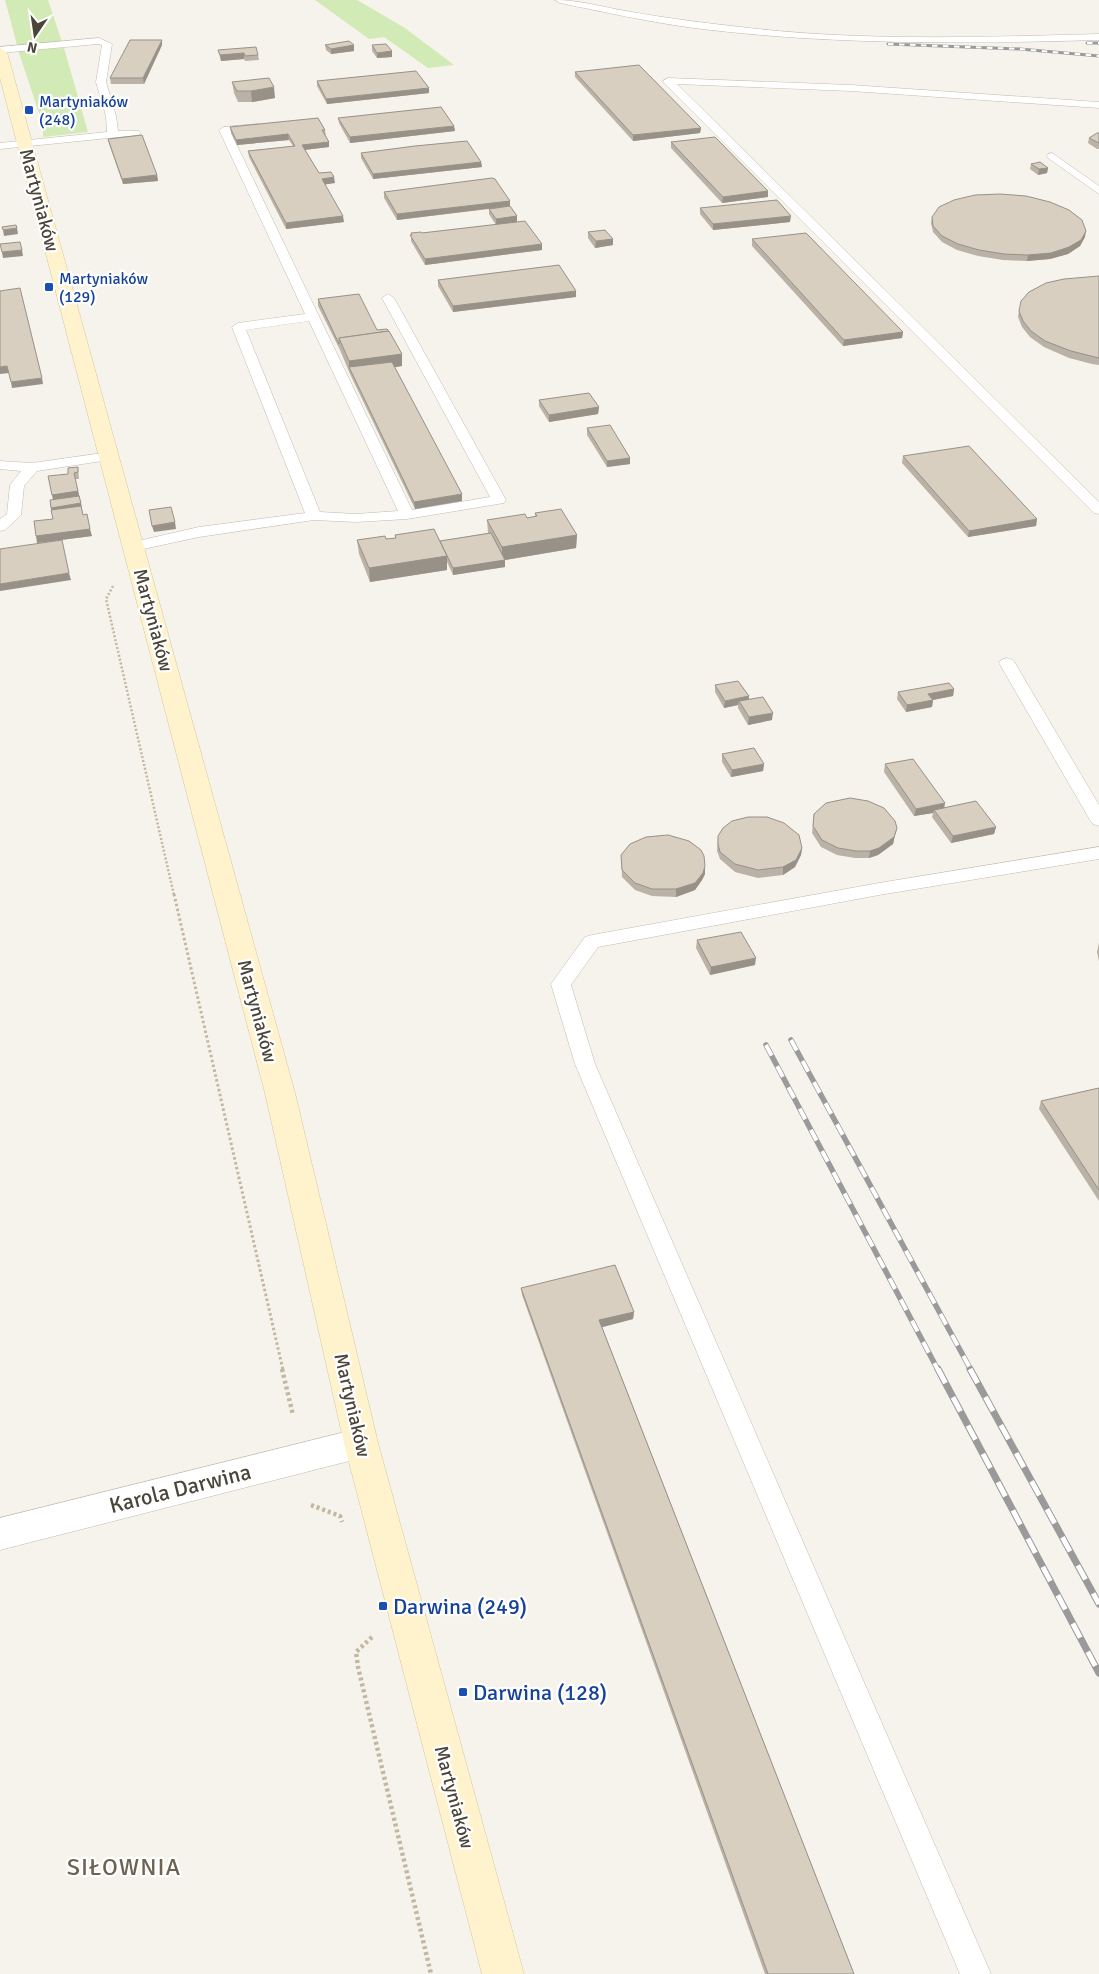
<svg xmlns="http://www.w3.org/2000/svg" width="1099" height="1974" font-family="Signika,sans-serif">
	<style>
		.green { fill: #d2eab5 }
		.water { fill: #a9d4f2 }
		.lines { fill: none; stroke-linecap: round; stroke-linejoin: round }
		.service-casing { stroke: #c2bbae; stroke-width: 1 }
		.minor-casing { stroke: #c2bbae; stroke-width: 1 }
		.secondary-casing { stroke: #d6c79b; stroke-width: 1 }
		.path-far2 { stroke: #c4b79f; stroke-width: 2.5; stroke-dasharray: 2 2; stroke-linecap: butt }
		.path-far1 { stroke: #c4b79f; stroke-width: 3; stroke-dasharray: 2.5 2.5; stroke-linecap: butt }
		.path { stroke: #c4b79f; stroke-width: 4.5; stroke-dasharray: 3 3; stroke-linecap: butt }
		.service { fill: #fff; fill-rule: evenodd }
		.minor { fill: #fff; fill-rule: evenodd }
		.secondary { fill: #fff3cd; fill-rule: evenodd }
		.rail-far2-casing { stroke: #9a9a9a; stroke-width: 3 }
		.rail-far1-casing { stroke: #9a9a9a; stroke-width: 5.5 }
		.rail-casing { stroke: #9a9a9a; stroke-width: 7 }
		.rail-far2 { stroke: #fff; stroke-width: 2; stroke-dasharray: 5.5; stroke-linecap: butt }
		.rail-far1 { stroke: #fff; stroke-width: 4; stroke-dasharray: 12; stroke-linecap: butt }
		.rail { stroke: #fff; stroke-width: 5; stroke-dasharray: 16; stroke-linecap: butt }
		.wall { fill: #bab2a6 }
		.shaded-wall { fill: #979187 }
		.building { fill: #d8cfc1; stroke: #979187 }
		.transit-dot { fill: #1a4fb4; stroke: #fff; stroke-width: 2 }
		.labels { text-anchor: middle; stroke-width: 4.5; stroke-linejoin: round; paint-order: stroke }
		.far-transit-label { font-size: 16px; fill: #164399; stroke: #fff; text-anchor: start }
		.street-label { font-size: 19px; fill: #4b4439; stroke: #fff }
		.near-street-label { font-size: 22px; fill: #4b4439; stroke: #fff }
		.near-transit-label { font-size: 22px; fill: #164399; stroke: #fff; text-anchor: start }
		.near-neighbourhood-label { font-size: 24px; letter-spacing: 1px; fill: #6e6250; stroke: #fff }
	</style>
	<rect width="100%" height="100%" fill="#f6f3ec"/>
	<g class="green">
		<path d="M5 0H48L62 42 17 45Z"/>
		<path d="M315 0H357L405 28 454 65 428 68 384 37 369 39Z"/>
		<path d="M64 48 88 132 43 137V126L69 123 66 113 40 116 18 50Z"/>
	</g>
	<path class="water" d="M66 113 70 123 43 126 40 116Z"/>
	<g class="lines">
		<g class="service-casing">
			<g id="service">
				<path d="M555 0C580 0 602 7 626 11 670 19 714 24 758 29 871 41 986 37 1099 34V40C964 44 829 45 694 28 649 22 604 12 560 3Z"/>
				<path d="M99 38 112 44 106 82 116 116 118 131H139L140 133 139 135 0 149V143L107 132 106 116 96 82 102 45 98 44 0 53V47Z"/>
				<path d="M668 78 851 85 1099 102V108L851 91 677 84 1099 502V514L1094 513 664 83 663 81Z"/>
				<path d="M258 124 262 125 263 127 262 129 231 133 412 510 490 497 382 298 388 294 394 298 506 500 504 503 407 519 356 522 314 520 199 537 134 551 129 549 126 546 129 543 199 527 305 513 232 327 238 323 305 314 219 130 224 127ZM309 321 398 511 356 514 320 512 246 330Z"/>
				<path d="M1052 153 1099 186V194L1048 158 1047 156 1048 154Z"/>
				<path d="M110 452 115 453 117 456 115 459 37 471 24 486 21 515 5 530 0 531V519L7 514 10 485 21 471 0 469V461L32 463Z"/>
				<path d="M1007 658 1013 660 1015 663 1099 805V826L1093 824 1090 820 999 663 1001 660Z"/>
				<path d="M1099 847V859L879 895 598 947 571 985 595 1064 991 1974H960L575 1064 551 984 585 937 592 935 879 883Z"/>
			</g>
		</g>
		<g class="minor-casing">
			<path id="minor" d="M361 1428 373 1432 378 1443 373 1454 361 1458 0 1550V1518Z"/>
		</g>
		<g class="secondary-casing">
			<path id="secondary" d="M0 48 7 52 295 1093 378 1443 524 1974H482L344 1443 265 1093 0 78Z"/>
		</g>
		<path class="path-far2" d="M113 586 106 599 174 895"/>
		<path class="path-far1" d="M174 894 283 1370"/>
		<g class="path">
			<path d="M282 1369 293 1415"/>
			<path d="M311 1505 340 1516 342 1522"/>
			<path d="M372 1637 356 1652 358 1667 431 1974"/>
		</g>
		<use href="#service" class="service"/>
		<use href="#minor" class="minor"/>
		<use href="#secondary" class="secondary"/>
		<g class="rail-far2-casing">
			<g id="rail-far2">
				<path d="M1087 43H1099"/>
				<path d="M888 44 1020 49 1099 56"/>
			</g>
		</g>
		<g class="rail-far1-casing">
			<g id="rail-far1">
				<path d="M791 1040 971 1370"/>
				<path d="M766 1045 938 1370"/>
			</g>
		</g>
		<g class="rail-casing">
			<g id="rail">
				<path d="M938 1369 1099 1673"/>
				<path d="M970 1369 1099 1604"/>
			</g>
		</g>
		<use href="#rail-far2" class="rail-far2"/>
		<use href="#rail-far1" class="rail-far1"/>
		<use href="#rail" class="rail"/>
	</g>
	<g class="wall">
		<path d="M162 45 144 84H111L110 78Z"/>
		<path d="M325 45H354V51L331 54 326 50Z"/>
		<path d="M372 45 392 51V57L377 58 372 51Z"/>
		<path d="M218 50 258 55 259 60 245 61 244 59 221 61Z"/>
		<path d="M575 72 701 128 700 133 633 141 575 77Z"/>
		<path d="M317 81 429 88V93L327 104 317 86Z"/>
		<path d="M232 82 275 98 252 102H238L234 93Z"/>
		<path d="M338 118 454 126 455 131 350 143 339 123Z"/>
		<path d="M230 127 325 130 326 136 329 147 305 150 319 173 335 183 325 184 344 222 286 229 249 157 248 151 293 146 289 140 237 145 231 133Z"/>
		<path d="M1099 133V149H1097L1088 143 1089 138Z"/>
		<path d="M108 139 157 175 158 181 123 184 109 144Z"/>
		<path d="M671 142 768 197 722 203 671 148Z"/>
		<path d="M361 153 481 162 482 167 373 179 361 158Z"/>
		<path d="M1031 164 1048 168 1047 173 1038 175 1030 169Z"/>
		<path d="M384 192 510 201V206L517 216V222L542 244V250L425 265 411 241V233H422L496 225 489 214V209L397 220 384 198Z"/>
		<path d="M700 208 790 222 713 230 700 214Z"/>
		<path d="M932 217 1085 237 1080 246 1068 254 1050 259 1027 261 1003 260 978 256 957 250 942 242 933 232 931 223Z"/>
		<path d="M588 232 613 239V245L595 248 588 238Z"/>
		<path d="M752 239 903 332 902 338 843 346 752 246Z"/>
		<path d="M1099 276V365L1092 364 1069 358 1044 347 1030 337 1022 327 1018 317 1019 311Z"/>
		<path d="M438 280 576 297 453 312 438 286Z"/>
		<path d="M318 299 377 330 402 366 395 367 462 501 415 509 350 374 340 350 318 306Z"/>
		<path d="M539 400 599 407 598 414 549 422 539 406Z"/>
		<path d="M587 428 630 458V464L607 467 587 435Z"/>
		<path d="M903 456 1037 519 1036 526 968 537 902 463Z"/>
		<path d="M78 467 79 479H75L81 503 83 515 92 536 37 543 53 519 50 500H53L48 476 68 474Z"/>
		<path d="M535 513 577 535 576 548 505 560V567L453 575 447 562V570L370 582 359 554 357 540 386 539 395 538V535L440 541 488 533 487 520 527 518 535 517Z"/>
		<path d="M715 685 749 696V699L772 720 748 725 738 708V705L724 708 715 692Z"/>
		<path d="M954 689 953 696 933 700 932 707 906 712 897 699 898 692Z"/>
		<path d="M722 754 764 764 763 771 731 777 722 762Z"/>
		<path d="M885 764 945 808 996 827 994 834 951 843 932 817 933 813 914 816 884 772Z"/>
		<path d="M814 814 897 828 895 835 893 844 878 855 869 858H855L837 855 821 847 812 833Z"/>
		<path d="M718 836 802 848 801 855 795 867 783 875 758 878 735 872 720 859 717 851Z"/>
		<path d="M621 855 705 874 702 880 695 890 676 897 652 896 635 890 622 877Z"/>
		<path d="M697 940 755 965 710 975 696 948Z"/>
		<path d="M1099 943V961L1097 952Z"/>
		<path d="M1099 1088V1201L1039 1109 1041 1101Z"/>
		<path d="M521 1288 634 1312 633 1319 602 1327 854 1974H765L522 1295Z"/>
	</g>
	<g class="shaded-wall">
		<path d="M162 40V45L144 84 143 78Z"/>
		<path d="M354 45V51L331 54V49Z"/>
		<path d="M392 51V57L377 58V53Z"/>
		<path d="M244 53V59L221 61 220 55Z"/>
		<path d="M274 87 275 98 252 102 251 91Z"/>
		<path d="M429 88V93L327 104 326 99Z"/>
		<path d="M454 126 455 131 350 143V137Z"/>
		<path d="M701 128 700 133 633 141V135Z"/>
		<path d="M288 134 289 140 237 145 236 140Z"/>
		<path d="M329 142V147L303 150 302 145Z"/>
		<path d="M481 162 482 167 373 179V174Z"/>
		<path d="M1048 168 1047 173 1038 175 1039 169Z"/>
		<path d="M157 175 158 181 123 184 122 179Z"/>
		<path d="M334 177 335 183 322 185V179Z"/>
		<path d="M768 191V197L722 203 723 197Z"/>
		<path d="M510 201V206L397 220V214Z"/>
		<path d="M343 216 344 222 286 229V223Z"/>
		<path d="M517 216V222L496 225V219Z"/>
		<path d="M791 216 790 222 713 230V224Z"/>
		<path d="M17 228 18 234 4 236 3 230Z"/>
		<path d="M1086 231 1085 237 1080 246 1068 254 1050 259 1027 261 1028 255Z"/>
		<path d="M613 239V245L595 248 596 241Z"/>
		<path d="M542 244V250L425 265V259Z"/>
		<path d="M22 250 23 256 3 258 2 252Z"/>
		<path d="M576 291V297L453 312V306Z"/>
		<path d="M903 332 902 338 843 346 844 340Z"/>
		<path d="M402 354V366L352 374 349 367V361Z"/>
		<path d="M7 366 9 373 0 374V367Z"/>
		<path d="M42 378 43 384 12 388 11 382Z"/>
		<path d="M599 407 598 414 549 422V415Z"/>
		<path d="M630 458V464L607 467V461Z"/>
		<path d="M78 491 80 498 54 502 52 495Z"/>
		<path d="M462 494V501L415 509 414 502Z"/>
		<path d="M81 503 82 510 52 514 51 508Z"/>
		<path d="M1037 519 1036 526 968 537 969 531Z"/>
		<path d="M175 522 176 529 154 532 152 526Z"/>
		<path d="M90 529 92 536 37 543 36 536Z"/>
		<path d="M577 535 576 548 505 560V567L453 575V568L502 560V547Z"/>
		<path d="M447 556V570L370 582 369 568Z"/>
		<path d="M69 573 71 580 0 591V584Z"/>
		<path d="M954 689 953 696 927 701 928 694Z"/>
		<path d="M749 696 748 704 739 701 738 705 724 708 725 701Z"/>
		<path d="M933 700 932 707 906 712 907 705Z"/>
		<path d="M773 713 772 720 748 725 749 717Z"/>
		<path d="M764 764 763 771 731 777 732 770Z"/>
		<path d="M945 803 944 810H934L933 813 914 816 916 809Z"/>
		<path d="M996 827 994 834 951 843 953 836Z"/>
		<path d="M897 828 895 835 893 844 878 855 869 858 870 851Z"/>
		<path d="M802 848 801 855 795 867 783 875V867Z"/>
		<path d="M705 866V874L702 880 695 890 676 897V889Z"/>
		<path d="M756 958 755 965 710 975 711 967Z"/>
		<path d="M634 1312 633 1319 599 1328V1320Z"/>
	</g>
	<g class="building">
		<path d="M130 40H162L143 78H110Z"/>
		<path d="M349 41 354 45 331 49 325 45Z"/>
		<path d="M386 44 392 51 377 53 372 45Z"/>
		<path d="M256 47 258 55 245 56 244 53 220 55 218 50Z"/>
		<path d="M639 65 701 128 633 135 575 72Z"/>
		<path d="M416 71 429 88 326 99 317 81Z"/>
		<path d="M269 78 274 87 251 91H237L232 82Z"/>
		<path d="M441 107 454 126 350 137 338 118Z"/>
		<path d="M318 118 325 130H322L329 142 302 145 319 173 331 172 334 177 322 179 343 216 286 223 248 151 295 146 288 134 236 140 230 127Z"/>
		<path d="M1097 133H1099V143L1089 138Z"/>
		<path d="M142 135 157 175 122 179 108 139Z"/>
		<path d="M715 137 768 191 723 197 671 142Z"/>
		<path d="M467 141 481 162 373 174 361 153 415 146Z"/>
		<path d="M1040 162 1048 168 1039 169 1031 164Z"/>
		<path d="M492 178 495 179 510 201 397 214 384 192Z"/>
		<path d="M1000 194 1026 196 1050 202 1069 210 1082 220 1086 231 1081 240 1069 247 1051 253 1028 255 1004 254 979 250 958 244 942 236 933 226 932 217 939 207 954 200 975 195Z"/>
		<path d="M777 200 791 216 713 224 700 208Z"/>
		<path d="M510 206 517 216 496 219 489 209Z"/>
		<path d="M525 221 542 244 425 259 410 235H412L411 233 421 232 422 233Z"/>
		<path d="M16 225 17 228 3 230 2 227Z"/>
		<path d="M605 230 613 239 596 241 588 232Z"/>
		<path d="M806 233 903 332 844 340 752 239Z"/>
		<path d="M20 242 22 250 2 252 0 244Z"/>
		<path d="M559 265 576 291 453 306 438 280Z"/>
		<path d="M1099 276V358L1071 351 1045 341 1031 331 1023 321 1019 311 1021 301 1029 292 1046 283 1064 279Z"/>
		<path d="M20 288 42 378 11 382 7 366 0 367V291Z"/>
		<path d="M359 294 377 330 387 329 389 331 339 338V344L318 299Z"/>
		<path d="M389 331 402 354 349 361 339 338Z"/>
		<path d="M392 362 462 494 414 502 349 367Z"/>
		<path d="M589 393 599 407 549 415 539 400Z"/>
		<path d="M610 425 630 458 607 461 587 428Z"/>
		<path d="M969 446 1037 519 969 531 903 456Z"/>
		<path d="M78 467V472L74 473 78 491 52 495 48 476 68 474V468Z"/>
		<path d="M79 496 81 503 51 508 50 500Z"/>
		<path d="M81 506 83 515 87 514 90 529 36 536 34 521 53 519 51 510Z"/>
		<path d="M171 507 175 522 152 526 149 510Z"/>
		<path d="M561 509 577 535 502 547 487 520 525 514 527 518 537 516 535 513Z"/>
		<path d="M434 529 447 556 369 568 357 540 385 536 386 539 396 538 395 535Z"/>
		<path d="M491 533 505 560 453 568 440 541Z"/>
		<path d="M62 540 69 573 0 584V549Z"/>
		<path d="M738 681 749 696 725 701 715 685Z"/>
		<path d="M949 683 954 689 928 694 933 700 907 705 898 692Z"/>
		<path d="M763 697 773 713 749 717 739 701Z"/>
		<path d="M754 748 764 764 732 770 722 754Z"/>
		<path d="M913 759 945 803 916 809 885 764Z"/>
		<path d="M850 798 868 801 884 808 895 821 897 828 894 837 879 848 870 851H856L838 848 822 840 813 826 814 814 826 803Z"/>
		<path d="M976 801 996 827 953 836 934 810Z"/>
		<path d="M748 817H767L784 823 799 835 802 848 796 860 783 867 758 870 735 864 720 852 718 844V836L723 828 732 821Z"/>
		<path d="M668 835 689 841 701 850 704 856 705 866 703 873 695 883 676 889H652L635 883 622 870 621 855 630 844 646 837Z"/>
		<path d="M741 932 756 958 711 967 697 940Z"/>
		<path d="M1099 1088V1190L1041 1101Z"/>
		<path d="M615 1265 634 1312 599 1320 854 1974H768L521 1288Z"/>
	</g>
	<g class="transit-dot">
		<rect x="24" y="105" width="10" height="10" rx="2.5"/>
		<rect x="44" y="282" width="10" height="10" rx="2.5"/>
		<rect x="378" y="1601" width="10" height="10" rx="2.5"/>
		<rect x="458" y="1687" width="10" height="10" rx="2.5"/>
	</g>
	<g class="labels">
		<g class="far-transit-label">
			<text x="39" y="107">Martyniaków<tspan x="39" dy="18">(248)</tspan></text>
			<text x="59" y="284">Martyniaków<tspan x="59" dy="18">(129)</tspan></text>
		</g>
		<g class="street-label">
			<text transform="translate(40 200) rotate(75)" y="7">Martyniaków</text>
			<text transform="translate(154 620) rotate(75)" y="7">Martyniaków</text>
			<text transform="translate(258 1011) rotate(75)" y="7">Martyniaków</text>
			<text transform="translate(353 1405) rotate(77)" y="7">Martyniaków</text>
			<text transform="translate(455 1797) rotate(75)" y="7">Martyniaków</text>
		</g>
		<g class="near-street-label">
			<text transform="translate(180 1488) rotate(-14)" y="8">Karola Darwina</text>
		</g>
		<g class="near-transit-label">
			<text x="393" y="1614">Darwina (249)</text>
			<text x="473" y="1700">Darwina (128)</text>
		</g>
		<g class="near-neighbourhood-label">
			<text x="124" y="1875">SIŁOWNIA</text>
		</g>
	</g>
	<g transform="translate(35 35) rotate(193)" stroke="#ffffff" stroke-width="4" paint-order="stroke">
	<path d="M0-4L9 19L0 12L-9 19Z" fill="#4b4439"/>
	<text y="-8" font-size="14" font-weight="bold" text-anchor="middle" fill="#4b4439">N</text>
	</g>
</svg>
